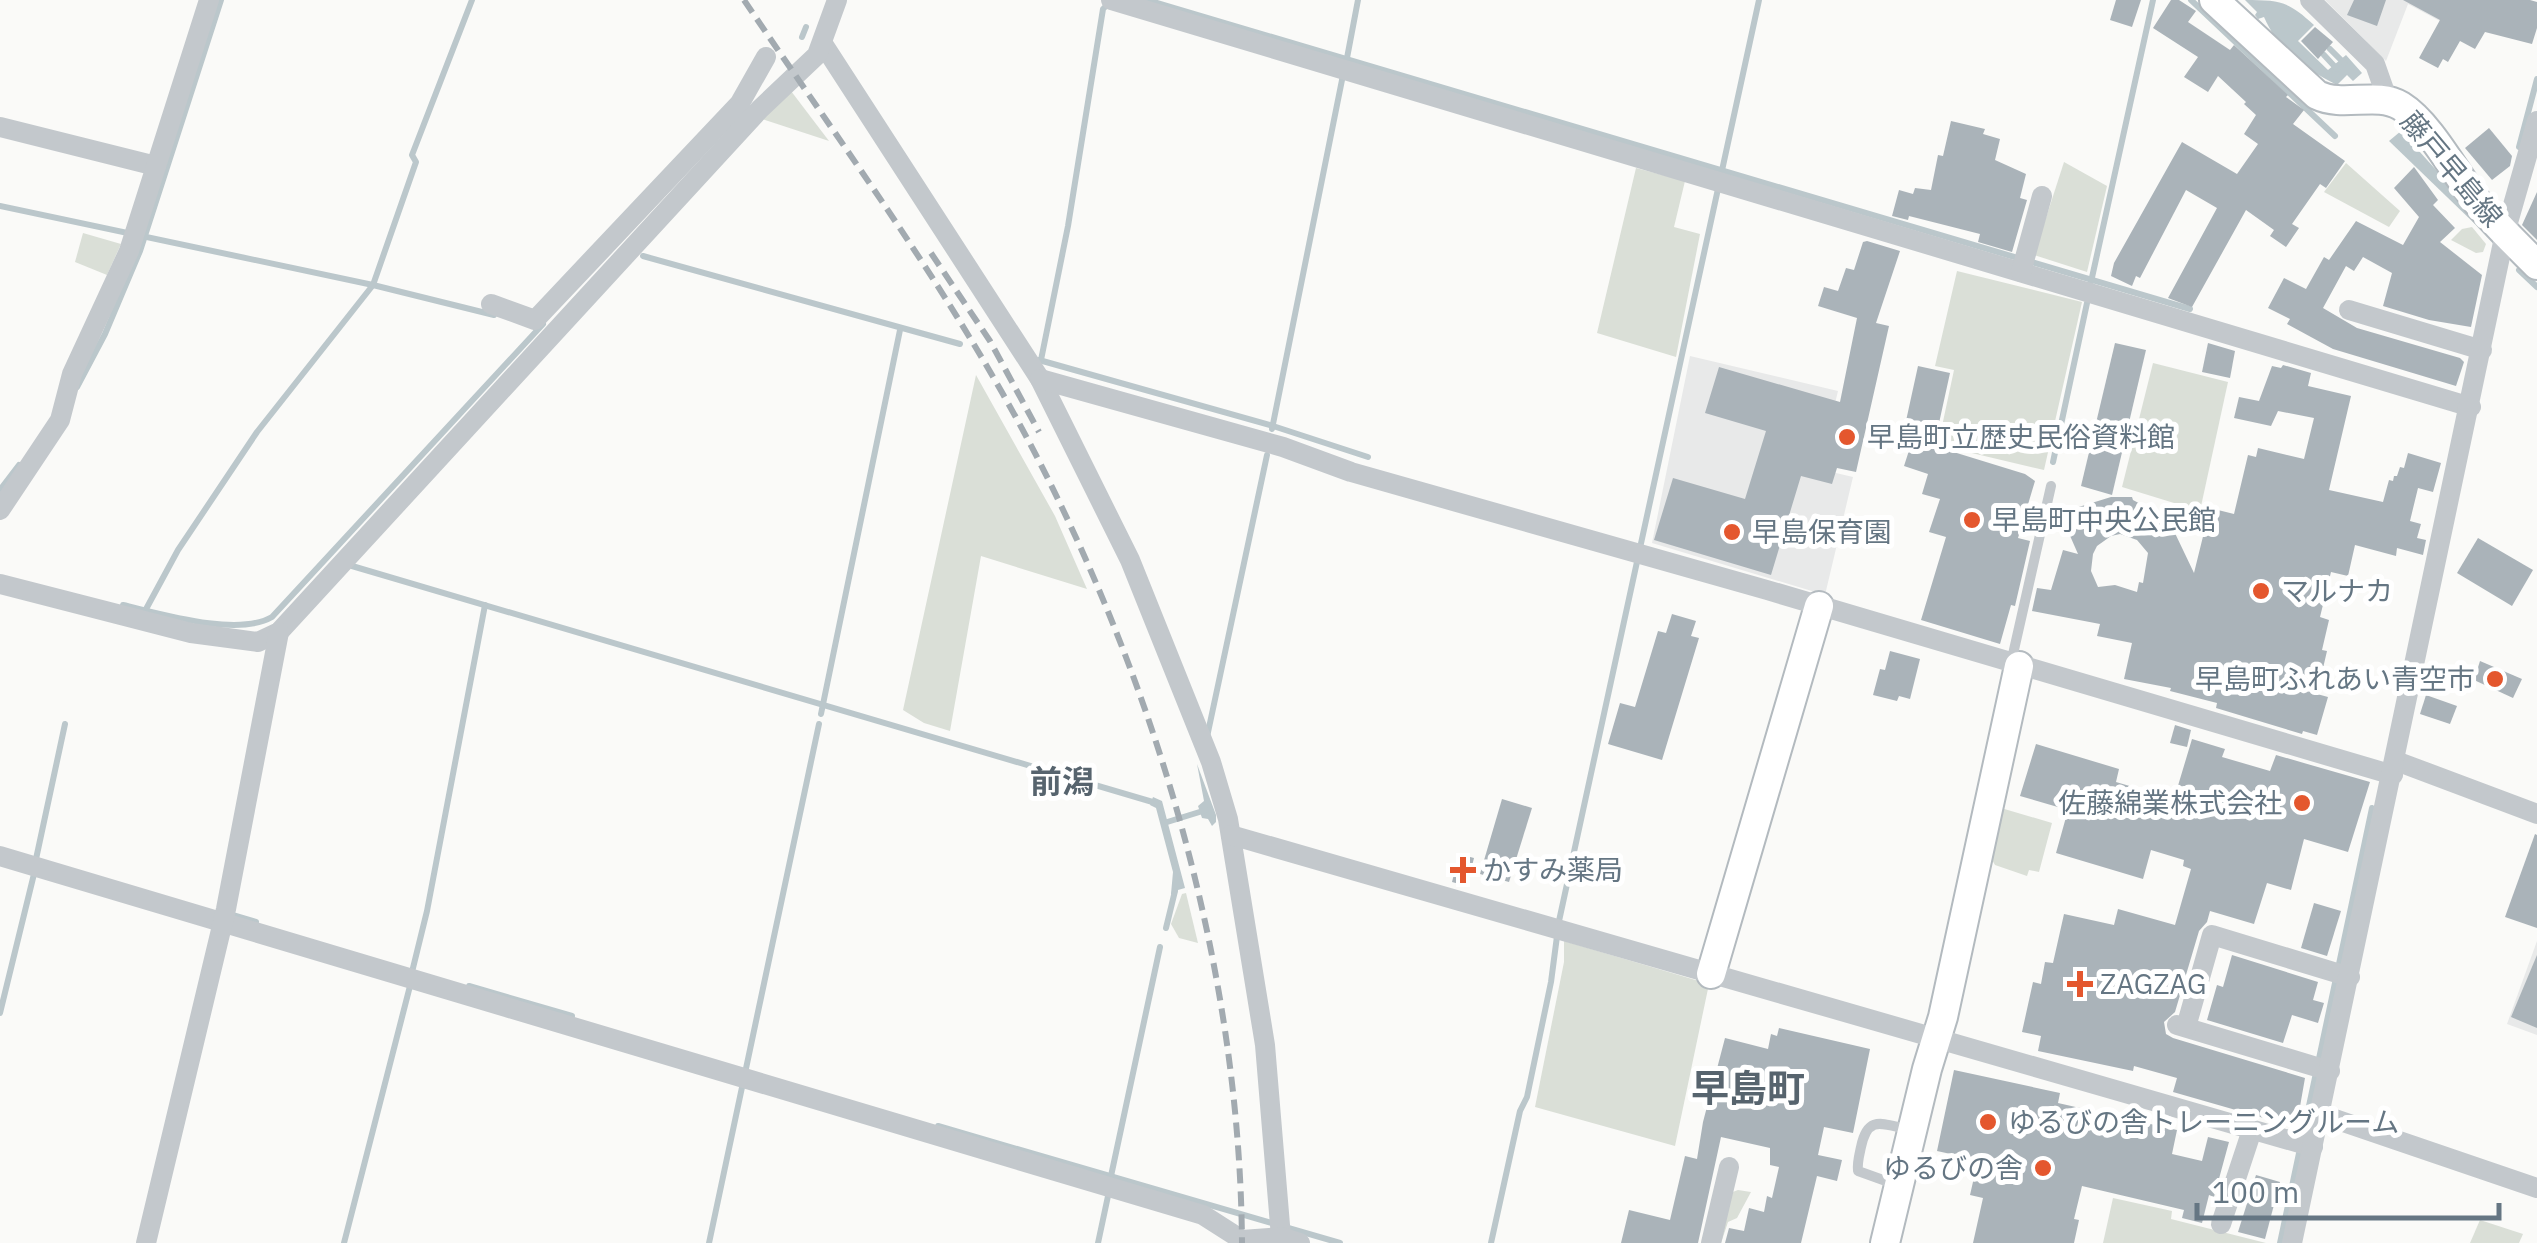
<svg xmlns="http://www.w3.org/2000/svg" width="2537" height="1243" font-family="'IBM Plex Sans','Noto Sans JP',sans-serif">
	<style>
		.built { fill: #e8e9e9 }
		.green { fill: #dadfd7 }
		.water { fill: #bbc7cb }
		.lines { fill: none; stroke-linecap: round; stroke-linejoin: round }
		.stream { stroke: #bbc7cb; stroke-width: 6 }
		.building { fill: #aab3b9; fill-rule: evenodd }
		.secondary-casing { stroke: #b3babf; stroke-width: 32 }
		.lane { stroke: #c3c8cc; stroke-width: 10 }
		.street { stroke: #c3c8cc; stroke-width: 20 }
		.secondary { stroke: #fff; stroke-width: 28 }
		.rail { stroke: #a2aab0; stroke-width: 6; stroke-dasharray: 15 8; stroke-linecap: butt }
		.poi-dot { fill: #e4572e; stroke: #fff; stroke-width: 4 }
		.labels { text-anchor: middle; stroke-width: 10; stroke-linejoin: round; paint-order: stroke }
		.street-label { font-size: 28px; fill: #657683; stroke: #fff }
		.poi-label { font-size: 28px; fill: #657683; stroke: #fff; text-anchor: start }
		.quarter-label { font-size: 32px; font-weight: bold; fill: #57646e; stroke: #fff }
		.district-label { font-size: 38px; font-weight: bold; fill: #57646e; stroke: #fff }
	</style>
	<rect width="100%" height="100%" fill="#fafaf8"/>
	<g class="built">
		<path d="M2325 0H2481L2470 37 2408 4 2386 61Z"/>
		<path d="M1690 356 1838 391 1819 469 1853 477 1825 595 1652 543Z"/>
		<path d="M2537 941V1035L2507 1024Z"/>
	</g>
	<g class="green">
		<path d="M791 91 829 141 762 119Z"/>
		<path d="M2064 162 2107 186 2087 272 2034 255Z"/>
		<path d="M2346 163 2400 211 2389 227 2324 192Z"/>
		<path d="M1636 168 1685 181 1674 227 1700 234 1676 357 1597 333Z"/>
		<path d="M2472 227 2486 244 2483 252 2476 253 2451 240 2462 229Z"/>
		<path d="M83 233 121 244 107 275 75 262Z"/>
		<path d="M1957 271 2082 302 2044 470 1938 445 1954 370 1935 366Z"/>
		<path d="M2153 363 2228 382 2200 511 2122 487Z"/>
		<path d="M976 375 1055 516 1087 589 981 556 950 731 924 723 903 710Z"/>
		<path d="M2001 808 2052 823 2039 872 2029 870 2027 876 1995 865 1991 858Z"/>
		<path d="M1186 893 1198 943 1179 938 1171 924 1182 894Z"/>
		<path d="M1564 941 1709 984 1675 1146 1535 1107 1564 962Z"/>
		<path d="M1738 1190 1751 1192 1737 1218 1728 1222 1721 1243H1717L1730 1193Z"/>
		<path d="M2113 1198 2172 1211 2171 1219 2266 1243H2103Z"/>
		<path d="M2480 1220 2523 1234 2519 1243H2470Z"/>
	</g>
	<g class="water">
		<path d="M2245 0C2280 0 2288 1 2314 25L2298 41 2328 70 2346 55 2362 73 2353 81 2347 75 2337 85C2306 69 2278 50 2264 17L2258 19 2255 15 2257 12Z"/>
		<path d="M2401 131 2446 181 2476 225 2389 141Z"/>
		<path d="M1197 764 1216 815V822L1212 826 1208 819 1202 818 1198 806 1204 801Z"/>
		<path d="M1153 797 1162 801 1185 888 1178 890 1176 896 1171 894 1173 872 1156 808 1150 805Z"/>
	</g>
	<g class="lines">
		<g class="stream">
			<path d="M1147 0 2190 309"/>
			<path d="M2191 0 2335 136"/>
			<path d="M802 37 806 27"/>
			<path d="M2330 49 2344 63"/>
			<path d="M2324 55 2337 69"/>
			<path d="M1347 58 1358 0"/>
			<path d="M2519 147 2537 79"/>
			<path d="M0 206 373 285 494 315"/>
			<path d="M643 256 960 344"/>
			<path d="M2519 270 2537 287"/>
			<path d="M2091 282 2153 0"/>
			<path d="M1039 360 1273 426 1368 457"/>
			<path d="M1041 360 1068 226 1103 9 1107 5"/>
			<path d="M77 387 105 334 140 251 221 0"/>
			<path d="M1272 429 1343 75"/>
			<path d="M2053 462 2087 303"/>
			<path d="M0 490 19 465"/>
			<path d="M352 566 1156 803"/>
			<path d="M123 605C161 614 238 637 272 617L543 324"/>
			<path d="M145 611 178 550 257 432 373 285 416 162 412 155 472 0"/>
			<path d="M821 714 900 330"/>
			<path d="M1207 737 1267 455"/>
			<path d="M1164 823 1206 810"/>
			<path d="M36 859 65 724"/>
			<path d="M229 914 256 922"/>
			<path d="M1166 928 1175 891"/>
			<path d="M412 972 427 911 485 605"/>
			<path d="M469 986 572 1016"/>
			<path d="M0 1013 34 874"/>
			<path d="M938 1126 1340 1243"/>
			<path d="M1111 1176 1160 947"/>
			<path d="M344 1243 410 986"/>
			<path d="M709 1243 819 724"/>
			<path d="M1098 1243 1108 1196"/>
			<path d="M1491 1243 1520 1111 1527 1097 1551 982 1559 921 1759 0"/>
			<path d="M2280 1243 2372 808"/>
		</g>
	</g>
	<g class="building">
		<path d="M2116 0H2141L2132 27 2110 20Z"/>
		<path d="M2171 0H2179L2196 11 2188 22 2230 50 2234 45 2288 95 2286 97 2304 110 2293 124 2345 161 2326 188 2320 184 2292 224 2299 228 2286 247 2270 236 2274 230 2246 210 2192 307 2168 298 2217 208 2186 190 2140 278 2136 276 2132 286 2111 276 2114 263 2182 142 2237 174 2258 144 2244 134 2256 115 2244 104 2246 102 2218 76 2208 92 2184 77 2198 57 2153 28Z"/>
		<path d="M2354 0H2386L2377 26 2347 15Z"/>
		<path d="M2403 0H2530L2537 2V28L2532 44 2485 32 2475 49 2460 41 2448 62 2443 59 2438 68 2419 58 2440 20Z"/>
		<path d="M2315 27 2333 42 2318 59 2301 41Z"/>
		<path d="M1951 121 1985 129 1983 134 2000 139 1995 160 2026 174 2020 198 2027 200 2012 252 1978 242 1980 234 1909 216 1908 220 1892 216 1899 190 1913 194 1915 188 1931 190 1938 155 1943 156Z"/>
		<path d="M2489 128 2512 156 2510 166 2492 180 2465 148Z"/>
		<path d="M2414 167 2438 200 2433 205 2455 228 2440 242 2482 275 2471 327 2429 320 2383 306 2392 273 2363 257 2354 271 2346 266 2323 308 2357 328 2460 358 2464 362 2456 386 2333 349 2287 324 2290 319 2268 308 2284 278 2306 289 2324 257 2329 260 2356 221 2403 245 2419 217 2394 188Z"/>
		<path d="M2537 192V240L2522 225Z"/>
		<path d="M1867 241 1900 251 1876 323 1889 326 1856 472 1837 468 1832 484 1801 476 1771 575 1654 540 1673 478 1745 499 1766 431 1705 413 1719 367 1840 402 1857 318 1818 306 1824 287 1838 291 1846 268 1854 270 1863 242Z"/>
		<path d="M2115 343 2146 350 2112 495 2081 486Z"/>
		<path d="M2208 343 2235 351 2230 378 2202 372Z"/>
		<path d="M2283 365 2311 373 2308 386 2351 396 2329 490 2383 502 2389 480 2393 481 2394 476H2397L2400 467 2404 468 2408 453 2441 463 2433 492 2418 488 2410 521 2421 524 2417 538 2426 540 2423 555 2397 548 2396 556 2355 545 2348 576 2331 572 2320 617 2329 620 2322 650 2327 651 2317 694 2328 697 2317 735 2303 731 2302 734 2216 708 2217 703 2170 691 2171 688 2124 679 2132 643 2097 636 2100 624 2032 611 2037 588 2051 590 2063 550 2078 554 2064 522 2069 510 2111 497H2132L2133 500 2161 515 2173 529 2194 573 2210 508 2234 514 2248 455 2256 457 2258 448 2304 459 2314 418 2278 411 2271 426 2234 418 2239 397 2259 401 2272 366 2281 368ZM2120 534 2137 540 2148 553 2143 583 2139 582 2137 592 2115 585 2098 587 2091 571 2093 554 2097 546 2111 536Z"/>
		<path d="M1918 366 1950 373 1934 446 2025 474 2035 481 2018 538 2030 541 2015 606 2011 605 2000 644 1921 620 1946 537 1929 532 1940 499 1922 494 1928 474 1904 466 1915 432 1904 430Z"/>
		<path d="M2478 538 2533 570 2512 606 2457 573Z"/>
		<path d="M1672 614 1696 621 1691 636 1699 638 1662 760 1608 744 1620 703 1635 707 1658 631 1666 633Z"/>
		<path d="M1890 651 1920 659 1910 699 1899 696 1897 701 1873 695 1880 669 1885 670Z"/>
		<path d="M2480 661 2522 679 2513 698 2474 680Z"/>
		<path d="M2426 695 2457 706 2450 724 2420 714Z"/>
		<path d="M2175 725 2191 730 2187 747 2170 743Z"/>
		<path d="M2192 739 2225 749 2222 757 2270 771 2276 755 2370 782 2348 852 2304 839 2291 890 2267 883 2254 924 2210 911 2207 922 2199 931 2175 1012 2164 1022 2166 1034 2173 1038 2305 1078 2298 1118 2290 1117 2288 1125 2173 1092 2177 1078 2134 1066 2133 1071 2038 1051 2041 1036 2022 1032 2033 982 2041 984 2045 962 2053 963 2064 914 2114 925 2118 909 2175 925 2191 869 2183 866 2184 860 2151 850 2143 879 2056 853 2068 810 2020 796 2036 744 2119 769 2116 782 2174 799Z"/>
		<path d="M1502 799 1532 808 1509 882 1480 874Z"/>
		<path d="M2535 834 2537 835V928L2505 917Z"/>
		<path d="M1459 854 1474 858 1467 886 1452 882Z"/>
		<path d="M2314 903 2341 911 2327 956 2301 948Z"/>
		<path d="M2232 955 2318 982 2313 1000 2324 1003 2318 1023 2292 1015 2283 1043 2207 1020 2217 985 2223 987Z"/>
		<path d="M2537 955V1028L2511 1017Z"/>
		<path d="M1779 1028 1870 1049 1853 1133 1824 1127 1818 1155 1842 1160 1837 1181 1817 1176 1801 1243H1725L1729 1228 1744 1231 1749 1208 1764 1212 1767 1196 1772 1198 1779 1167 1770 1165V1148L1721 1137 1698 1243H1621L1629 1210 1670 1220 1685 1156 1697 1159 1703 1122 1725 1038 1768 1049 1771 1034 1777 1036Z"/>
		<path d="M1954 1070 2060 1093 2058 1103 2177 1130 2172 1154 2202 1161 2208 1137 2229 1142 2214 1197 2209 1195 2202 1223 2182 1218 2184 1210 2082 1186 2074 1219 2079 1220 2074 1243H1973L1983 1198 1970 1195 1978 1160 1937 1151Z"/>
		<path d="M2256 1175 2280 1182 2265 1239 2238 1232Z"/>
	</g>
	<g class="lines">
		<g class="secondary-casing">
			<g id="secondary">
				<path d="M2214 0 2317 95C2344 108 2376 91 2401 106 2430 124 2456 175 2478 203 2496 225 2517 245 2537 265"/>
				<path d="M1711 974 1819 606"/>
				<path d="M1885 1243 1927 1069 1943 1017 2019 666"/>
			</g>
		</g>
		<g class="lane">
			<path d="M2011 663 2051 486"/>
			<path d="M1897 1185 1858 1171C1857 1163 1859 1156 1861 1147 1868 1113 1884 1125 1911 1130"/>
		</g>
		<g class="street">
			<path d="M1111 0 2471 407"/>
			<path d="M2310 0 2375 64 2388 101"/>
			<path d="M823 44 1040 379 1130 560 1211 762 1228 819 1265 1045 1281 1237"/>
			<path d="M0 127 156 166"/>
			<path d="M2021 272 2042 196"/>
			<path d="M491 304 535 320 740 103 766 57"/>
			<path d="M2349 310 2482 350"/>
			<path d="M1040 379 1283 447 1351 472 1767 590 2393 775"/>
			<path d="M0 510 60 420 72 374 129 251 209 0"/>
			<path d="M0 584 191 633 258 642 279 632 760 109 817 55 837 0"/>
			<path d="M2396 761 2537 814"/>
			<path d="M1231 835 2313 1147"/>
			<path d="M0 856 1203 1215 1242 1240 1281 1237 1300 1243"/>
			<path d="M2177 1025 2330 1071"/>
			<path d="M2186 1027 2212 935 2350 977"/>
			<path d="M2320 1114 2537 1188"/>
			<path d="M2221 1224 2252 1130"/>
			<path d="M146 1243 226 909 279 632"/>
			<path d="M1711 1243 1729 1167"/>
			<path d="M2292 1243 2505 233 2537 121"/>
		</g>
		<use href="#secondary" class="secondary"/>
		<g class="rail">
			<path d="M744 0C845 150 955 297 1038 459 1160 698 1240 973 1242 1243"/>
			<path d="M931 253 990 341 1039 432"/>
		</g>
	</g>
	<g class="poi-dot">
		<circle cx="1847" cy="437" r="10"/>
		<circle cx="1972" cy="520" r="10"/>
		<circle cx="1732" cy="532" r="10"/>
		<circle cx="2261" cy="591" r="10"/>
		<circle cx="2495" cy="679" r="10"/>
		<circle cx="2302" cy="803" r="10"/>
		<path d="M1458 855h10v10h10v10h-10v10h-10v-10h-10v-10h10z"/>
		<path d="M2075 969h10v10h10v10h-10v10h-10v-10h-10v-10h10z"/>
		<circle cx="1988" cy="1122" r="10"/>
		<circle cx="2043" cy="1168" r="10"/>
	</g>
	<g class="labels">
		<g class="street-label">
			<text transform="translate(2452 169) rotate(50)" y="10">藤戸早島線</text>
		</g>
		<g class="poi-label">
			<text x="1867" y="447">早島町立歴史民俗資料館</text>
			<text x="1992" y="530">早島町中央公民館</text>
			<text x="1752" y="542">早島保育園</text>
			<text x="2281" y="601">マルナカ</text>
			<text x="2475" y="689" text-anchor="end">早島町ふれあい青空市</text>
			<text x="2282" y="813" text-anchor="end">佐藤綿業株式会社</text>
			<text x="1483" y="880">かすみ薬局</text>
			<text x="2100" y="994">ZAGZAG</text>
			<text x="2008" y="1132">ゆるびの舎トレーニングルーム</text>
			<text x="2023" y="1178" text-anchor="end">ゆるびの舎</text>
		</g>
		<g class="quarter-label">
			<text x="1062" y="793">前潟</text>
		</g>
		<g class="district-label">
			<text x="1748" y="1102">早島町</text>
		</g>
	</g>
	<path d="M2197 1203v15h302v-15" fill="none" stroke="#657683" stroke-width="5"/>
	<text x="2212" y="1203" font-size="30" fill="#657683" stroke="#ffffff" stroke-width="8" paint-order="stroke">100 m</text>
</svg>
